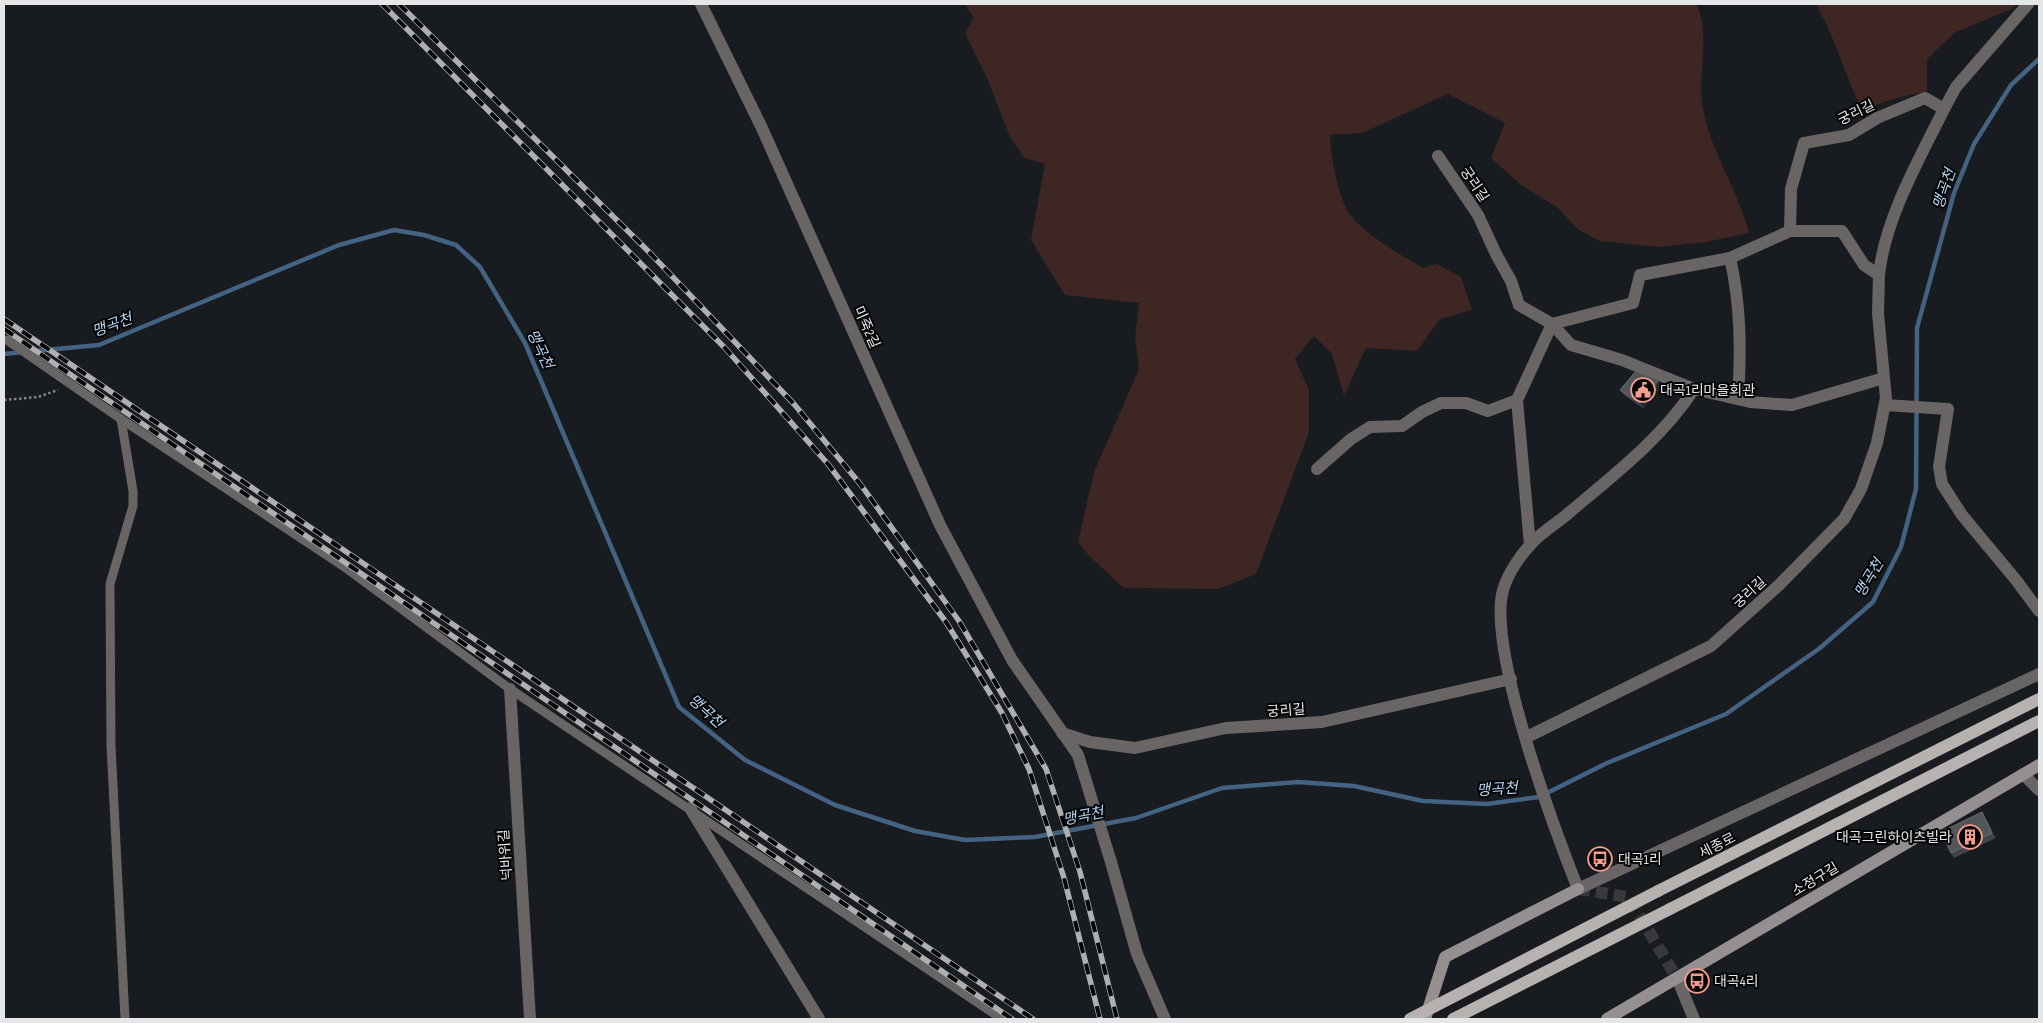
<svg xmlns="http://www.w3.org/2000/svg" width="2043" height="1023" font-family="'Sofia Sans Condensed','Noto Sans KR',sans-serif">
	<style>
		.green { fill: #3e2622 }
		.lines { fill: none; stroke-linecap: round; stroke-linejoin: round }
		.stream { stroke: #446281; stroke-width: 4.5 }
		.street-tunnel { stroke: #37393d; stroke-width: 12; stroke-dasharray: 12 6; stroke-linecap: butt }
		.path { stroke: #828487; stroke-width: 2.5; stroke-dasharray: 2.5 2.5; stroke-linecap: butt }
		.lane { stroke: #686564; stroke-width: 9 }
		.street { stroke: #686564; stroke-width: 12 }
		.secondary { stroke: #95908f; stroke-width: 12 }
		.primary { stroke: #b7b1b0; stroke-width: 12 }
		.rail-casing { stroke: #adafb1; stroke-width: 5.5 }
		.rail { stroke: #050607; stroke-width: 4; stroke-dasharray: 11; stroke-linecap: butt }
		.primary-bridge { stroke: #b7b1b0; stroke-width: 12 }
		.wall { fill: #404448 }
		.shaded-wall { fill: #292c30 }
		.building { fill: #525659; stroke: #696c70 }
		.labels { text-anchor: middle; stroke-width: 4; stroke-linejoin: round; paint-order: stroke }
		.street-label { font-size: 14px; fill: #e4e6e8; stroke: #050607 }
		.poi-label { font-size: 14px; fill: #e4e6e8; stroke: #050607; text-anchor: start }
		.water-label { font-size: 15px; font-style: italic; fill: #b6d5f4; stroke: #050607 }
	</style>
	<rect width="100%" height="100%" fill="#181b1f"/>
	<g class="green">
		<path d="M964 4H1696C1711 33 1698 70 1702 103 1708 148 1738 188 1749 233L1706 242 1659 247 1600 241 1577 229 1558 208 1521 185 1491 158 1505 123 1448 94 1362 133 1330 135C1331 157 1338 199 1351 216 1367 236 1401 255 1423 268L1437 264 1461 277 1472 310 1440 319 1417 351 1366 348 1344 396 1332 354 1314 336 1295 359 1309 390V432L1256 574 1219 589 1124 588 1089 556 1078 542 1094 472 1139 369 1135 338 1139 303 1065 295 1031 240 1045 164 1024 158 1009 135 988 80 965 33 974 17Z"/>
		<path d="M1816 4H2017L2014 8 1956 32 1927 59V92C1903 95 1884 101 1862 111 1846 76 1835 38 1816 4Z"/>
	</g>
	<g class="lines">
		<path class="stream" d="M4 354 99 345 339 245 394 230 424 235 456 245 480 267 525 343 679 707 745 760 835 805 915 831 965 840 1035 837 1136 818 1222 788 1298 782 1354 786 1423 801 1487 804 1539 797 1607 763 1726 714 1820 648 1873 602 1901 547 1916 489 1917 328 1954 193 1974 144 2011 85 2039 59"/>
		<path class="street-tunnel" d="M1578 889 1628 897 1677 978"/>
		<path class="path" d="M4 400 38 397 58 390"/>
		<g class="lane">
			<path d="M7 340 121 419"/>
			<path d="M125 1019 111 746 110 584 133 506V491L121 419 343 566 510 689 1002 1019"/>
		</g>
		<g class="street">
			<path d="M701 4 761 126 940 525 1012 660 1078 755 1111 862 1137 954 1165 1019"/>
			<path d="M1944 109 1956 87 2028 4"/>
			<path d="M1438 156 1478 215 1496 254 1511 281 1519 305 1552 324 1571 345 1622 360 1694 389 1750 402 1792 405 1884 378 1886 398 1877 443 1861 489 1844 519 1778 586 1711 646 1527 737"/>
			<path d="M1790 231 1791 189 1804 143 1849 135 1877 118 1925 98 1944 109C1919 160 1885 218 1879 275"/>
			<path d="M1730 258C1741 305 1741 351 1738 399"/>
			<path d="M1694 389C1663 437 1615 474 1571 511 1559 522 1544 530 1533 542 1521 554 1508 573 1503 590 1487 649 1554 828 1578 889L2039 674"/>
			<path d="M1885 405 1948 409 1939 467 1942 484 1962 515 2016 580 2039 611"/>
			<path d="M1317 469 1351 439 1370 427 1402 426 1422 412 1441 403H1466L1488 411 1517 400"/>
			<path d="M1530 545 1517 400 1552 324 1633 303 1640 275 1730 258 1790 231H1842L1864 265 1879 275 1878 313 1884 378"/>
			<path d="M510 689 530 1019"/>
			<path d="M1062 733 1090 742 1135 748 1226 728 1322 722 1511 679"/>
			<path d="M2023 774 2039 790"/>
			<path d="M690 808 819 1019"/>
			<path d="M1677 978 1694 1019"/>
		</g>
		<g class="secondary">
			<path d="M1425 1019 1445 957 1578 889"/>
			<path d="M1607 1019 2039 765"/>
		</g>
		<g class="primary">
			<path d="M1658 891 2039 699"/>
			<path d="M1670 909 2039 721"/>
		</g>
		<g class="rail-casing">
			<g id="rail">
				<path d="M382 4 725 348 828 464 946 622 1002 713 1029 769 1064 878 1100 1019"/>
				<path d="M399 4 649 252 794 404 861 485 959 621 1046 769 1080 872 1117 1019"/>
				<path d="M4 319 1033 1019"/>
				<path d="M4 329 1012 1019"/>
			</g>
		</g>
		<use href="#rail" class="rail"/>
		<g class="primary-bridge">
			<path d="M1410 1019 1658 891"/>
			<path d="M1453 1019 1670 909"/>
		</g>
	</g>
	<g class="wall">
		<path d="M1662 385 1643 408 1624 395 1620 390Z"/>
		<path d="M1985 817 1996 838 1954 858 1951 853Z"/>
	</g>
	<g class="shaded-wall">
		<path d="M1659 380 1662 385 1643 408 1640 403Z"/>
		<path d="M1982 812 1985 817 1996 838 1992 833Z"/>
	</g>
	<g class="building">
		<path d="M1636 371 1659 380 1640 403 1620 390Z"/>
		<path d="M1982 812 1992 833 1951 853 1941 832Z"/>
	</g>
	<defs>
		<g id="civic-ring" transform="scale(1.25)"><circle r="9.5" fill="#050607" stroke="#f49d8d" stroke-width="1.5"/><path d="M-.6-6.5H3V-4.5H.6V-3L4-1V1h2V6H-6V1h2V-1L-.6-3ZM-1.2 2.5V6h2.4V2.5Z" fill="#f49d8d"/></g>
		<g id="building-ring" transform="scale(1.25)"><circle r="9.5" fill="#050607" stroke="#f49d8d" stroke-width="1.5"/><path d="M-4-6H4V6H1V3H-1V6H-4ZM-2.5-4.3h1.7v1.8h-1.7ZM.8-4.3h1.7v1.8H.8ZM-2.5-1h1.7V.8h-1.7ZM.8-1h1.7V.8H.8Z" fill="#f49d8d"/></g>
		<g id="bus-ring" transform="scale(1.25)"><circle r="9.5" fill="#050607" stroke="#f49d8d" stroke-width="1.5"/><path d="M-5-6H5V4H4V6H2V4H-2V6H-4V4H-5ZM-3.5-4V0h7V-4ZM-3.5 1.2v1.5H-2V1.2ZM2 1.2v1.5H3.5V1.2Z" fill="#f49d8d"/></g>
	</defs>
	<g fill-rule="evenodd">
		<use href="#civic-ring" x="1643" y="390"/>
		<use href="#building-ring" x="1970" y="837"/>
		<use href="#bus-ring" x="1600" y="859"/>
		<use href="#bus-ring" x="1697" y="981"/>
	</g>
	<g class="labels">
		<g class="street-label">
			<text transform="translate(1856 112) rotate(-26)" y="5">궁리길</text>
			<text transform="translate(1475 184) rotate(56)" y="5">궁리길</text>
			<text transform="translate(867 327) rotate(66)" y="5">미죽2길</text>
			<text transform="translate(1749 592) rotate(-42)" y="5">궁리길</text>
			<text transform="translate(1286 710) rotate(-4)" y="5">궁리길</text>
			<text transform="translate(1717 845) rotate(-27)" y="5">세종로</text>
			<text transform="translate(505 855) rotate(-94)" y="5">넉바위길</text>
			<text transform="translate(1815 879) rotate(-31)" y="5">소정구길</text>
		</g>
		<g class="poi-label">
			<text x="1660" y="395">대곡1리마을회관</text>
			<text x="1952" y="842" text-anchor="end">대곡그린하이츠빌라</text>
			<text x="1618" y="864">대곡1리</text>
			<text x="1714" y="986">대곡4리</text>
		</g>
		<g class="water-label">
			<text transform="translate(1944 189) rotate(-71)" y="5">맹곡천</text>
			<text transform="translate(112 325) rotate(-20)" y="5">맹곡천</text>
			<text transform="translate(540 349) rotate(65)" y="5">맹곡천</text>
			<text transform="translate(1869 578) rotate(-59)" y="5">맹곡천</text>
			<text transform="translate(706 711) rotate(42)" y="5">맹곡천</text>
			<text transform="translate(1497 789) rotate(-4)" y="5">맹곡천</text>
			<text transform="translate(1083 816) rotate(-11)" y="5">맹곡천</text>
		</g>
	</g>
	<rect width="2043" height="1023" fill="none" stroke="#e4e6e8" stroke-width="10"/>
</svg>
